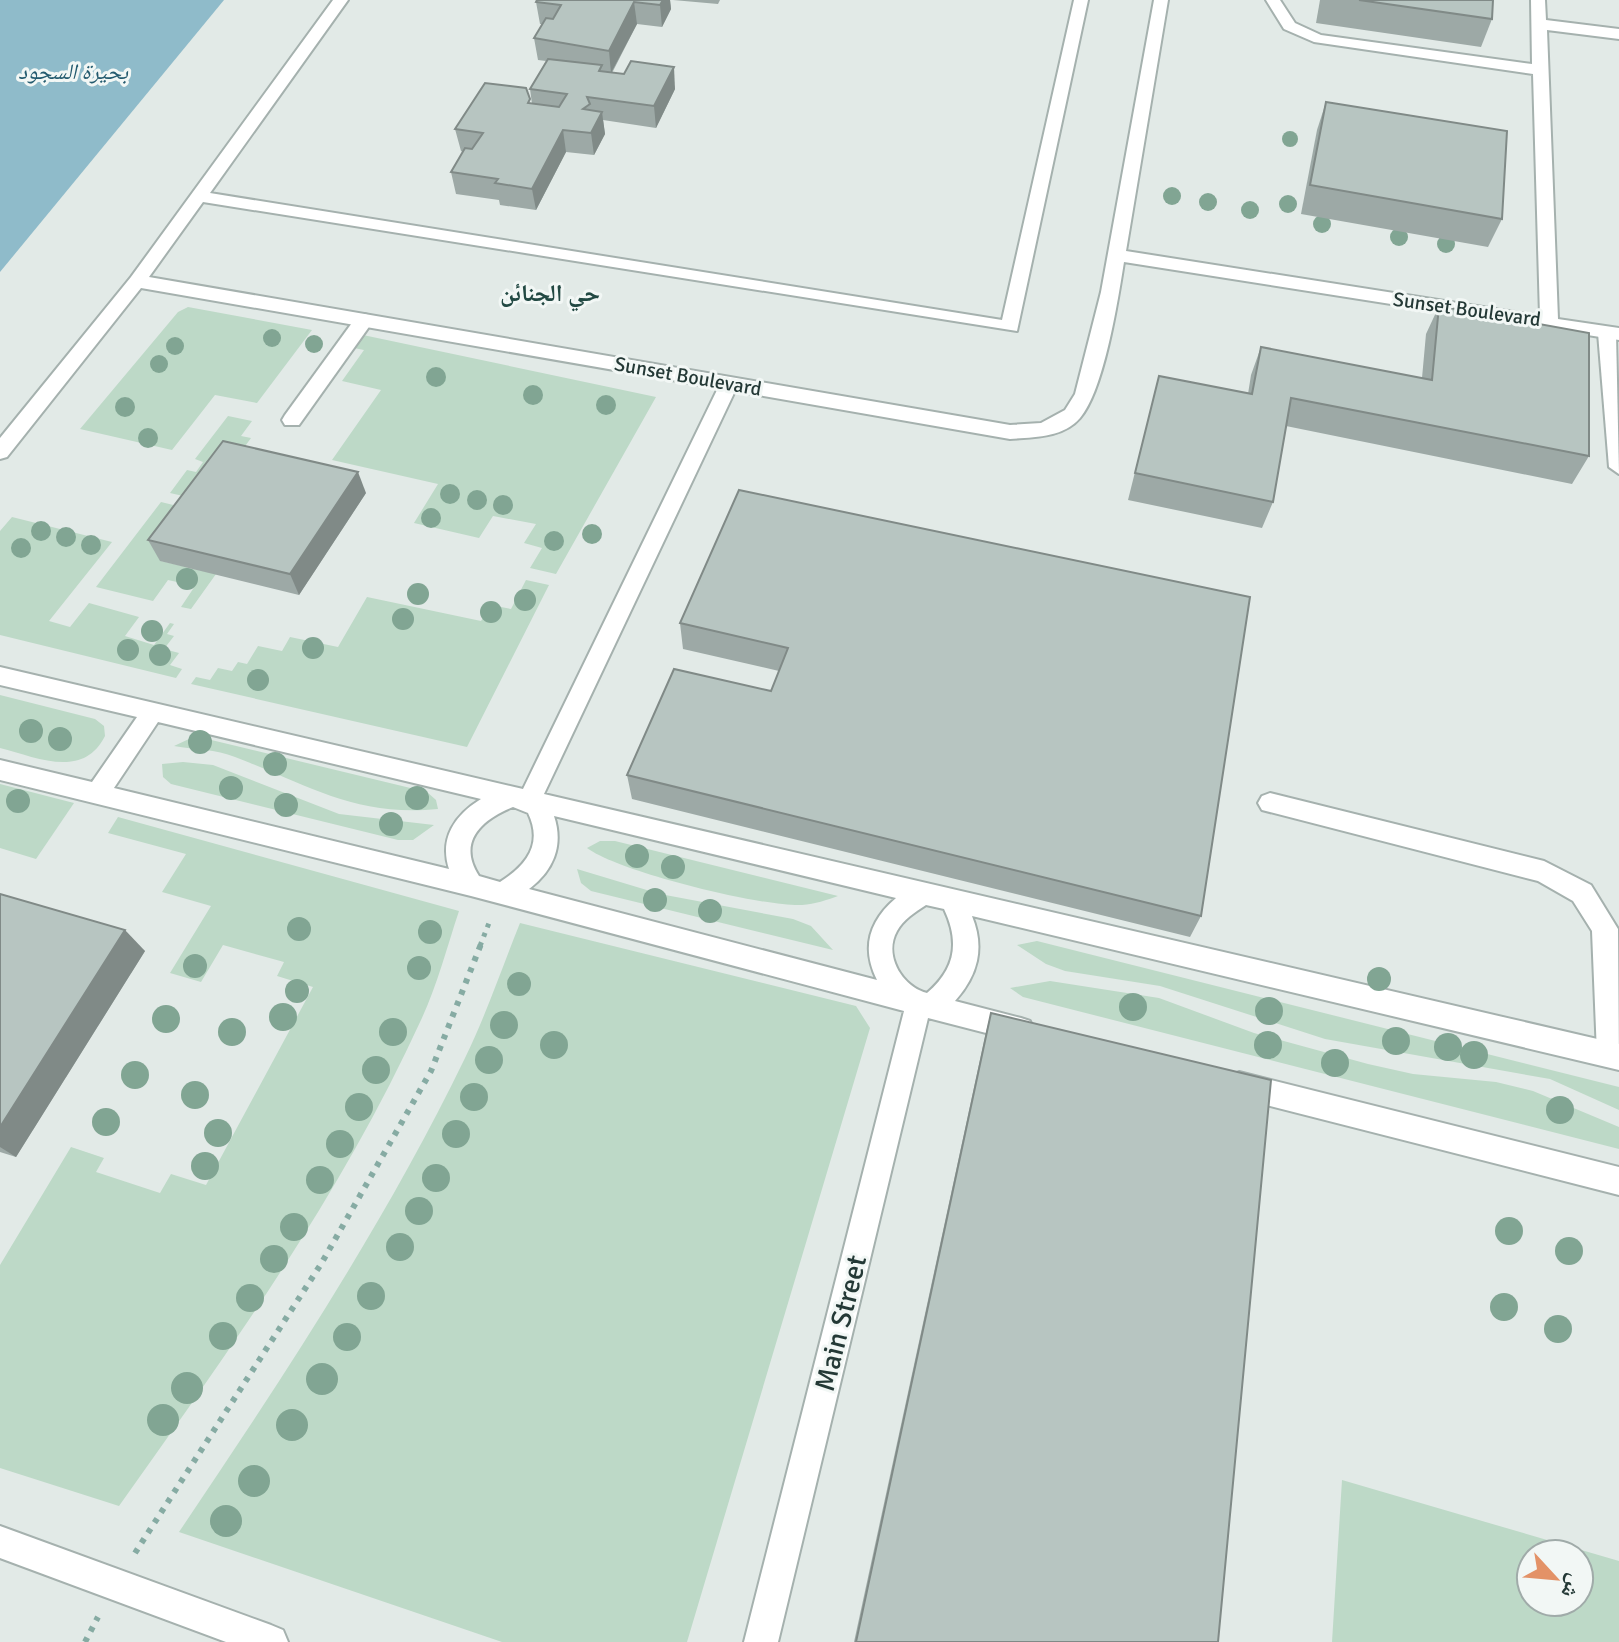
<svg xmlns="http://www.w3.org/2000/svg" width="1619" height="1642" font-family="Signika,'Noto Naskh Arabic',sans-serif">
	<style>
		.green { fill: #bdd9c7; fill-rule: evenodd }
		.water { fill: #8fbbca }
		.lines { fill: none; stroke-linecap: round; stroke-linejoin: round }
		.service-casing { stroke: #a5b1ae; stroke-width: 4 }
		.minor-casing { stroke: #a5b1ae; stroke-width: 4 }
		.path-far1 { stroke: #86aba3; stroke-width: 5; stroke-dasharray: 4 6; stroke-linecap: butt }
		.path { stroke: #86aba3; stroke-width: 6; stroke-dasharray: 5 7; stroke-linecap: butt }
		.service { fill: #fff; fill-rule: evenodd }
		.minor { fill: #fff; fill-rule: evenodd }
		.tree { fill: #81a593 }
		.wall { fill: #9da9a6 }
		.shaded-wall { fill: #808a87 }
		.building { fill: #b7c5c1; stroke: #808a87; stroke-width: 2 }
		.labels { text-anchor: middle; stroke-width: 6; stroke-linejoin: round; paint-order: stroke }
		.far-street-label { font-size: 20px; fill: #243936; stroke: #f2f7f5 }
		.far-water-label { font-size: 22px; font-style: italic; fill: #245b6f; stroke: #f2f7f5 }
		.far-quarter-label { font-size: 24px; font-weight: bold; fill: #224943; stroke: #f2f7f5 }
		.near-street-label { font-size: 28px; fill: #243936; stroke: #f2f7f5 }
	</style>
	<rect width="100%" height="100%" fill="#e2eae7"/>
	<g class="green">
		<path d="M188 307 312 330 257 403 215 395 172 450 80 429 178 312Z"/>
		<path d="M363 335 656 397 556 574 530 568 542 548 524 543 536 524 493 516 479 538 414 523 438 484 332 460 381 390 342 381 364 350 354 348Z"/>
		<path d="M228 416 252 421 241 436 251 438 205 501 170 493 187 470 196 472 203 462 195 459Z"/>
		<path d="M161 502 198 511 161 561 216 574 191 609 181 607 195 586 168 580 153 601 96 587Z"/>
		<path d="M12 517 112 542 49 621 70 627 89 603 139 617 125 636 154 645 170 623 174 624 167 634 174 636 164 649 179 653 170 665 182 669 176 678 0 635V531Z"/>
		<path d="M526 580 549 585 467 747 191 684 196 677 210 680 218 668 232 671 238 662 247 664 258 646 282 651 290 637 338 647 367 597 481 621 491 605 511 609Z"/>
		<path d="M0 695 95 719 104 726 105 736C83 780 36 757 0 748Z"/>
		<path d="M203 738 427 792 436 800 438 809C354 817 309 785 235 757 216 749 195 750 174 746L189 739Z"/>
		<path d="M183 762 213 765 339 814 434 825 413 840H398L171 784 163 777 162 764Z"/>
		<path d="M0 784 74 803 36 859 0 848Z"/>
		<path d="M118 817 459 911C447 947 437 986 421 1020 341 1195 230 1350 119 1506L0 1468V1265L71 1147 104 1158 96 1172 160 1193 171 1174 206 1185 313 987 277 976 284 962 223 945 201 982 170 973 211 906 162 892 186 854 108 833Z"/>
		<path d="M600 841H615L838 896C827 900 815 904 802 905 762 907 619 872 587 848Z"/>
		<path d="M577 869 660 894 793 919 811 926 833 950 591 891 581 883Z"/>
		<path d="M520 923 856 1006 870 1028 687 1642H502L179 1532C282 1379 384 1225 465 1058 486 1015 502 968 520 923Z"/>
		<path d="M1037 941 1619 1087V1110L1550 1079 1325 1039 1160 986 1065 971 1046 964 1017 945Z"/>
		<path d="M1050 981 1159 998 1254 1033 1368 1064 1413 1074 1496 1082 1533 1091 1619 1127V1149L1023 997 1010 988Z"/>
		<path d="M1342 1480 1619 1561V1642H1332ZM1579 1554V1602H1531V1554Z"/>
	</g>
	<path class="water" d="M0 0H224L0 272Z"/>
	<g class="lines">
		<g class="service-casing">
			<g id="service">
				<path d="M364 314 371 316V324L299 425H285L282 420 285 415 357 316Z"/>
				<path d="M1607 327 1616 333 1619 474 1609 467 1598 333Z"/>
				<path d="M1270 793 1544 861 1591 885 1618 929 1619 1063 1610 1066 1601 1063 1597 1054 1592 931 1573 901 1538 881 1262 810 1258 803 1262 796Z"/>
			</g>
		</g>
		<g class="minor-casing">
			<g id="minor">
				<path d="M333 0H348L210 193 1002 320 1074 0H1088L1017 331 203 202 149 277 1010 425 1041 423 1065 410 1075 394 1101 292 1154 0H1168L1126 251 1540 316 1533 74 1314 42 1284 29 1266 0H1280L1295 23 1321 35 1532 64 1531 0H1545L1546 20 1619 29V39L1547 30 1558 319 1619 328V340L1124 262C1118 300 1104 390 1080 418 1063 438 1034 437 1010 439L735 391 544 794 1619 1044V1070L972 916C985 948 978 975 955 1001L1021 1018 1030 1021 1034 1030 1030 1039 1021 1042 928 1018 778 1642H744L904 1011 471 896 0 780V760L92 782 137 717 0 685V667L523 789 718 388 141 288 7 457 0 459V438L131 277ZM158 722 481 799C455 815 439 838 449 869L114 788ZM513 807 528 813C543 844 527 865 500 882L479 876C457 842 481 820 513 807ZM554 816 896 898C869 921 861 948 877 980L529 889C553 871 564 846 554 816ZM926 905 944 909C960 943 955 969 927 993 903 987 883 956 897 931 903 920 915 912 926 905Z"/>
				<path d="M1239 1072 1619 1167V1195L1239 1098 1229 1094 1226 1085 1229 1076Z"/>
				<path d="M0 1526 271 1625 283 1630 288 1642H226L0 1558Z"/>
			</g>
		</g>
		<path class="path-far1" d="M480 946 489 923"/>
		<g class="path">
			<path d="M135 1553 321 1264 431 1071 481 944"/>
			<path d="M85 1642 98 1617"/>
		</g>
		<use href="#service" class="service"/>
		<use href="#minor" class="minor"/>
	</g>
	<g class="tree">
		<circle cx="1290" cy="139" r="8"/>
		<circle cx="1172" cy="196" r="9"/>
		<circle cx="1208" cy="202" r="9"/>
		<circle cx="1288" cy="204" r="9"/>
		<circle cx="1250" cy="210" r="9"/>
		<circle cx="1322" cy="224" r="9"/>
		<circle cx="1399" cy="237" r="9"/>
		<circle cx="1446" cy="244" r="9"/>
		<circle cx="272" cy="338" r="9"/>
		<circle cx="314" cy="344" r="9"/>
		<circle cx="175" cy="346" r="9"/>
		<circle cx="159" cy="364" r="9"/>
		<circle cx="436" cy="377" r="10"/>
		<circle cx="533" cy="395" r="10"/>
		<circle cx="606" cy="405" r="10"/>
		<circle cx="125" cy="407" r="10"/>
		<circle cx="148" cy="438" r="10"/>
		<circle cx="450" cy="494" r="10"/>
		<circle cx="477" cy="500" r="10"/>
		<circle cx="503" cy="505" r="10"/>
		<circle cx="431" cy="518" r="10"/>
		<circle cx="41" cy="531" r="10"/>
		<circle cx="592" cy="534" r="10"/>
		<circle cx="66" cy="537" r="10"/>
		<circle cx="554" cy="541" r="10"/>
		<circle cx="91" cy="545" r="10"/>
		<circle cx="21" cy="548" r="10"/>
		<circle cx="187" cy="579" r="11"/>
		<circle cx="418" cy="594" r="11"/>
		<circle cx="525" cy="600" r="11"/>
		<circle cx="491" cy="612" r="11"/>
		<circle cx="403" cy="619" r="11"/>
		<circle cx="152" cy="631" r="11"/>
		<circle cx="313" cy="648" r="11"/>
		<circle cx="128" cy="650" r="11"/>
		<circle cx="160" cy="655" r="11"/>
		<circle cx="258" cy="680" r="11"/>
		<circle cx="31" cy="731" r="12"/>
		<circle cx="60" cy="739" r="12"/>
		<circle cx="200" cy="742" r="12"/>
		<circle cx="275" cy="764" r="12"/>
		<circle cx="231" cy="788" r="12"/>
		<circle cx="417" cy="798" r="12"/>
		<circle cx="18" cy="801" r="12"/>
		<circle cx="286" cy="805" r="12"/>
		<circle cx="391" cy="824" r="12"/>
		<circle cx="637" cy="856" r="12"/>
		<circle cx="673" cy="867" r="12"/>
		<circle cx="655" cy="900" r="12"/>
		<circle cx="710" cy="911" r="12"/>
		<circle cx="299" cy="929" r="12"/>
		<circle cx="430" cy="932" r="12"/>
		<circle cx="195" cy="966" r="12"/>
		<circle cx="419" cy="968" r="12"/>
		<circle cx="1379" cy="979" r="12"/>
		<circle cx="519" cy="984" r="12"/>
		<circle cx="297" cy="991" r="12"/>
		<circle cx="1133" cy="1007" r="14"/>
		<circle cx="1269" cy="1011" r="14"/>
		<circle cx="283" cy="1017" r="14"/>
		<circle cx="166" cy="1019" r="14"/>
		<circle cx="504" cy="1025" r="14"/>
		<circle cx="232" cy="1032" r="14"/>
		<circle cx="393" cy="1032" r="14"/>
		<circle cx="1396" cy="1041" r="14"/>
		<circle cx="554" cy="1045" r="14"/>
		<circle cx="1268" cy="1045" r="14"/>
		<circle cx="1448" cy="1047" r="14"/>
		<circle cx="1474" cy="1055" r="14"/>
		<circle cx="489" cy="1060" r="14"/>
		<circle cx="1335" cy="1063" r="14"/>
		<circle cx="376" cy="1070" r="14"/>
		<circle cx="135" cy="1075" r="14"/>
		<circle cx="195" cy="1095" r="14"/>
		<circle cx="474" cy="1097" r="14"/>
		<circle cx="359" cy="1107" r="14"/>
		<circle cx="1560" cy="1110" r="14"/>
		<circle cx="106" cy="1122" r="14"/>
		<circle cx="218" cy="1133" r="14"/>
		<circle cx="456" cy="1134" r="14"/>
		<circle cx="340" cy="1144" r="14"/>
		<circle cx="205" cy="1166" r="14"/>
		<circle cx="436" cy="1178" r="14"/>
		<circle cx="320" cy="1180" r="14"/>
		<circle cx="419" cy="1211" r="14"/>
		<circle cx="294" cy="1227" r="14"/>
		<circle cx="1509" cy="1231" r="14"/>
		<circle cx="400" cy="1247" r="14"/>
		<circle cx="1569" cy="1251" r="14"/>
		<circle cx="274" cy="1259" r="14"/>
		<circle cx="371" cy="1296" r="14"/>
		<circle cx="250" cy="1298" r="14"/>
		<circle cx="1504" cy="1307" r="14"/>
		<circle cx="1558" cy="1329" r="14"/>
		<circle cx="223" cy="1336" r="14"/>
		<circle cx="347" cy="1337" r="14"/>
		<circle cx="322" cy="1379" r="16"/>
		<circle cx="187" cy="1388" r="16"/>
		<circle cx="163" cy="1420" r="16"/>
		<circle cx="292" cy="1425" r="16"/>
		<circle cx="254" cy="1481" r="16"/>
		<circle cx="226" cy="1521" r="16"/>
	</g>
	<g class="wall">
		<path d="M670 0 671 9 662 27 637 24 612 73 675 89 656 128 603 120 605 134 594 155 566 152 536 210 500 205 499 200 456 194 451 172 463 152 461 151 455 129 532 104 530 89 546 61 538 60 534 38 542 24H540L536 2Z"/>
		<path d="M673 0H720L718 4Z"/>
		<path d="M1320 0H1493L1492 19 1481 47 1316 23Z"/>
		<path d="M1326 102 1502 219 1488 247 1301 214 1317 130Z"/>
		<path d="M1439 306 1589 456 1572 484 1286 426 1273 502 1262 528 1128 500 1152 404 1248 394 1251 375 1261 347 1422 378 1426 334Z"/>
		<path d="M739 490 1201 916 1190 937 632 799 627 775 771 691 779 671 683 649 680 623Z"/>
		<path d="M366 493 299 595 160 561 148 540Z"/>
		<path d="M0 894 145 951 16 1157 0 1152Z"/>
		<path d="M991 1013 1218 1642H854L986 1032Z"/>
	</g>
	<g class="shaded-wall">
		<path d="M663 0H670L671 9 662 27 660 5Z"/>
		<path d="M634 2 637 24 611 73 609 51Z"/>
		<path d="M674 67 675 89 656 128 654 106Z"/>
		<path d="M602 112 605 134 594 155 591 133Z"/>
		<path d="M563 130 566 152 536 210 532 189Z"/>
		<path d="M358 472 366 493 299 595 290 574Z"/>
		<path d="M125 930 145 951 16 1157 0 1147V1127Z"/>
	</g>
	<g class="building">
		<path d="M537 0H663L660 5 634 2 609 51 534 38 546 18 553 19 561 5 536 2Z"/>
		<path d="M1359 0H1493L1492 19Z"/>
		<path d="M548 59 602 65 599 71 624 74 631 61 674 67 654 106 587 97 590 104 583 109 602 112 591 133 563 130 532 189 495 183 498 179 451 172 465 148 472 149 483 133 455 129 485 83 526 88 530 99 528 103 559 107 567 94 530 89Z"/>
		<path d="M1326 102 1507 131 1502 219 1310 185Z"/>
		<path d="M1439 306 1589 333V456L1291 398 1273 502 1135 473 1159 376 1252 394 1261 347 1432 380Z"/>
		<path d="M223 441 358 472 290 574 148 540Z"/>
		<path d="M739 490 1250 597 1201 916 627 775 674 669 771 691 788 648 680 623Z"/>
		<path d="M0 894 125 930 0 1127Z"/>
		<path d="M991 1013 1271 1080 1218 1642H856Z"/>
	</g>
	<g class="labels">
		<g class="far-street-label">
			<text transform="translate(1467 309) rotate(8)" y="7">Sunset Boulevard</text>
			<text transform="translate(688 376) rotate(10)" y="7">Sunset Boulevard</text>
		</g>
		<g class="far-water-label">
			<text x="73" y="79">بحيرة السجود</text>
		</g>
		<g class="far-quarter-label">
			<text x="550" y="301">حي الجنائن</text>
		</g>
		<g class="near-street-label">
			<text transform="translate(840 1323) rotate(-76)" y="10">Main Street</text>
		</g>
	</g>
	<g transform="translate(1555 1578) rotate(116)"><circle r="38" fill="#f2f7f5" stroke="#a0aba9" stroke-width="2"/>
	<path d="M0-6L14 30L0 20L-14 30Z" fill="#e39267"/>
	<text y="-12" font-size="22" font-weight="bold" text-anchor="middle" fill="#243936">ش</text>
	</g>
</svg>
